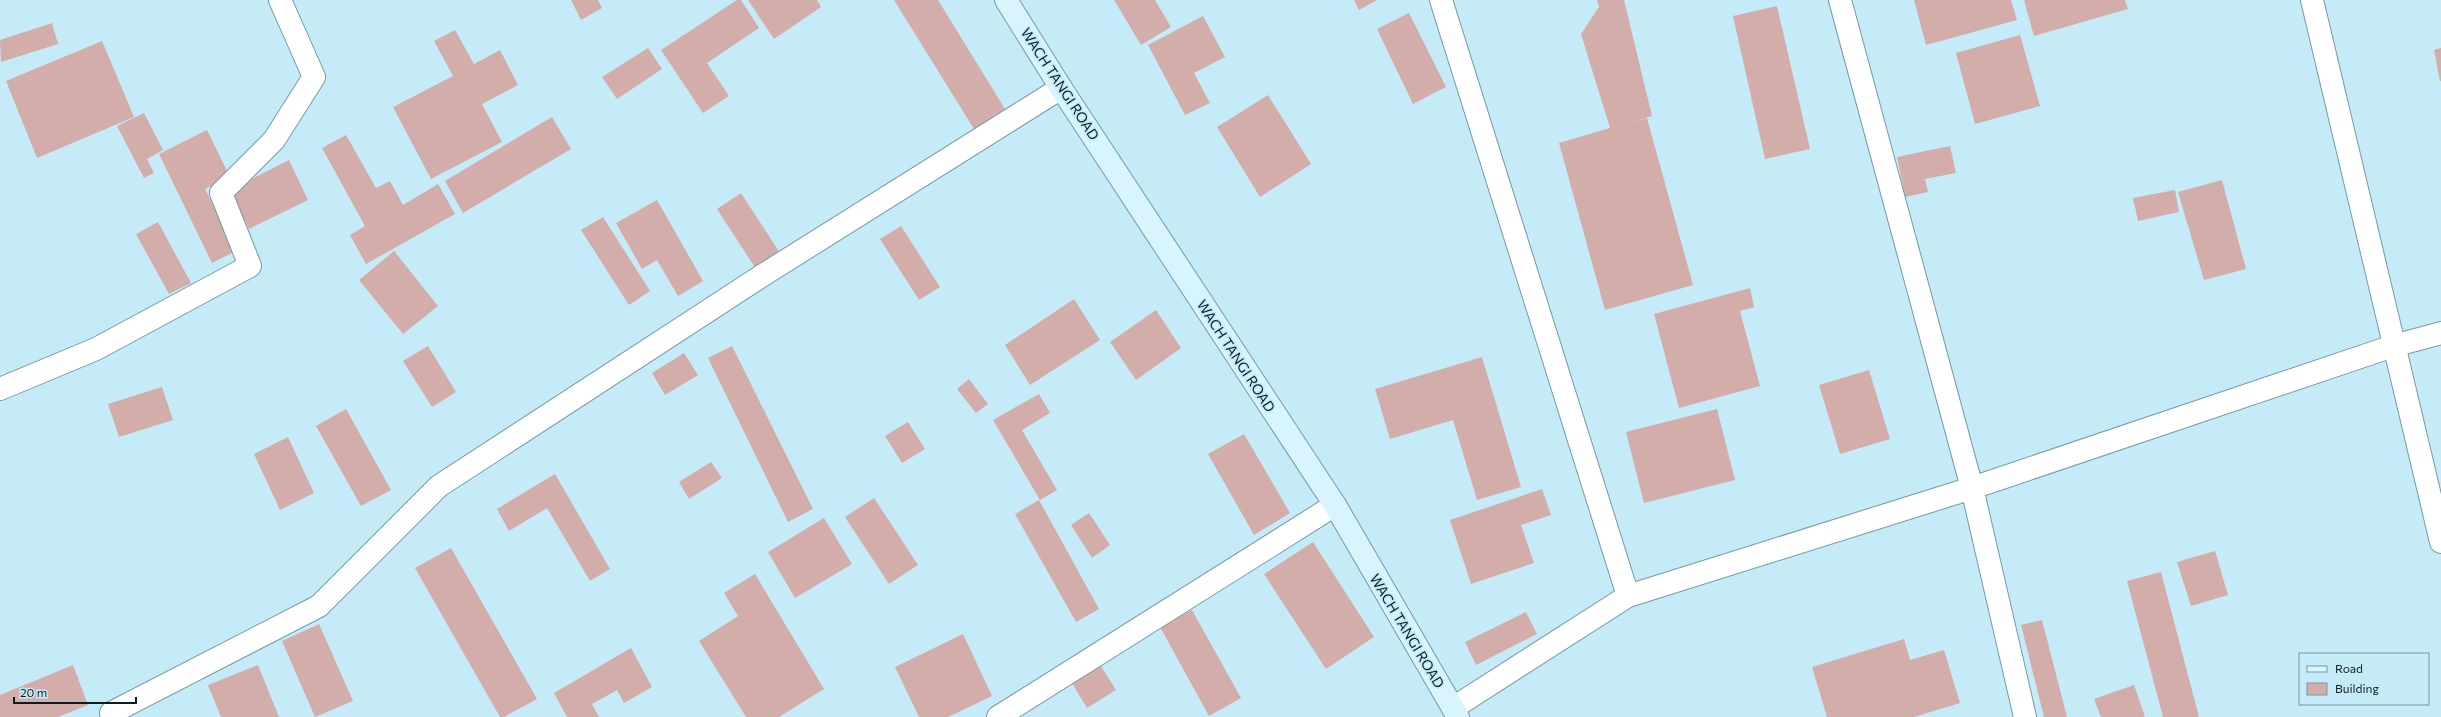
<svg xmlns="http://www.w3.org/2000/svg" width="2441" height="717" font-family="Commissioner,sans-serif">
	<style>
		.building { fill: #d3adaa }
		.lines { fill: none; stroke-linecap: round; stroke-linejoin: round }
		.street-casing { stroke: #7599a6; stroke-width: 24 }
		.secondary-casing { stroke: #7599a6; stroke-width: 24 }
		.street { stroke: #fff; stroke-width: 22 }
		.secondary { stroke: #d8f4fd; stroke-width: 22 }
		.labels { text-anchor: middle; stroke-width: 3.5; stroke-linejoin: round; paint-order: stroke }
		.street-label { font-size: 14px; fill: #0d1c21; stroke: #c5ebf9 }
	</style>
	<rect width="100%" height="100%" fill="#c5ebf9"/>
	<g class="building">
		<path d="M571 0H598L602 8 581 20Z"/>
		<path d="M737 0H741L759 28 707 63 729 96 703 113 661 50Z"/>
		<path d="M748 0H817L821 7 774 39Z"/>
		<path d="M894 0H938L1005 109 974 129Z"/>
		<path d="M1114 0H1155L1171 27 1141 45Z"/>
		<path d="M1354 0H1377L1359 10Z"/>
		<path d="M1597 0H1624L1652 116 1629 123 1647 118 1693 285 1605 310 1559 143 1610 128 1581 34 1599 7Z"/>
		<path d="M1914 0H2011L2017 20 1926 45Z"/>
		<path d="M2024 0H2125L2128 9 2034 36Z"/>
		<path d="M1777 6 1810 149 1765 159 1733 16Z"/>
		<path d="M1409 13 1446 87 1413 104 1377 29Z"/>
		<path d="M1203 16 1225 57 1194 73 1210 103 1185 115 1148 45Z"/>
		<path d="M52 23 58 44 1 62 0 40Z"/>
		<path d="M455 30 474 64 500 50 518 85 482 104 502 142 431 179 393 107 453 76 434 41Z"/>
		<path d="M2020 35 2040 106 1975 124 1956 53Z"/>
		<path d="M102 41 134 117 37 158 6 81Z"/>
		<path d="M648 48 662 69 617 99 602 77Z"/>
		<path d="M2441 48V81H2440L2434 50Z"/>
		<path d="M1268 95 1311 164 1260 197 1217 127Z"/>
		<path d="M144 113 163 150 147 159 154 173 144 178 117 126Z"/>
		<path d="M552 117 571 149 463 213 445 181Z"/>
		<path d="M207 130 230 177 205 189 236 251 212 263 159 154Z"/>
		<path d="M346 135 376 188 390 181 403 205 438 184 455 214 366 264 350 235 365 226 322 148Z"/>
		<path d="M1950 146 1956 173 1925 179 1928 192 1905 197 1897 157Z"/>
		<path d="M289 160 308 200 249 229 230 190Z"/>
		<path d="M2222 180 2246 269 2204 280 2178 192Z"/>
		<path d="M2175 190 2179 212 2138 221 2133 198Z"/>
		<path d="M741 193 780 253 756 269 717 209Z"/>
		<path d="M657 200 703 281 678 296 657 260 642 269 616 223Z"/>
		<path d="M603 217 650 291 629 305 581 230Z"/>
		<path d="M158 222 191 283 169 294 136 234Z"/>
		<path d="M901 226 940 287 919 300 880 239Z"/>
		<path d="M394 251 438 306 403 334 359 280Z"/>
		<path d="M1750 288 1754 307 1740 311 1760 386 1679 408 1654 314Z"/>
		<path d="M1074 299 1100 340 1030 385 1005 345Z"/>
		<path d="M1156 310 1181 348 1136 380 1110 342Z"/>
		<path d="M428 346 456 392 432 407 403 361Z"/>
		<path d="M732 346 813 509 788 522 708 358Z"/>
		<path d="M684 353 698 375 665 395 652 373Z"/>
		<path d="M1482 357 1521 487 1477 500 1453 420 1390 439 1375 389Z"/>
		<path d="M1869 370 1890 439 1840 454 1819 385Z"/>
		<path d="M969 379 988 404 976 413 957 389Z"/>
		<path d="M162 387 173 420 119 437 108 404Z"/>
		<path d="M1039 394 1050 413 1022 430 1057 490 1040 500 993 420Z"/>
		<path d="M346 409 391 490 361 506 316 426Z"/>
		<path d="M1717 409 1735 480 1644 503 1626 432Z"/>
		<path d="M908 422 925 449 902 463 885 436Z"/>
		<path d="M1244 434 1290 513 1254 535 1208 454Z"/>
		<path d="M288 437 314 493 280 510 254 454Z"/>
		<path d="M711 462 722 478 689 499 679 482Z"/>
		<path d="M555 474 610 569 590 581 547 508 509 531 497 509Z"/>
		<path d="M1542 489 1551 515 1521 525 1534 563 1471 584 1450 520Z"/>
		<path d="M874 498 918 565 889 584 845 517Z"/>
		<path d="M1039 500 1099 609 1076 622 1015 514Z"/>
		<path d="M1089 513 1110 545 1092 558 1071 525Z"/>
		<path d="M824 518 852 564 795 598 768 552Z"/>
		<path d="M1313 542 1374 637 1326 669 1264 574Z"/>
		<path d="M451 548 537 699 504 717H500L415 568Z"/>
		<path d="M2215 551 2228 595 2191 606 2177 562Z"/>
		<path d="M2161 572 2199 717H2163L2127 581Z"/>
		<path d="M755 574 824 689 779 717H746L699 641 738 616 724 593Z"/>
		<path d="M1192 610 1241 698 1209 716 1160 627Z"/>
		<path d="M1526 612 1537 634 1476 665 1465 642Z"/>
		<path d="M2042 620 2067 717H2044L2021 625Z"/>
		<path d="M319 624 353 701 315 717 282 641Z"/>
		<path d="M963 634 992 696 948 717H919L895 667Z"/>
		<path d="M1904 639 1910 660 1944 650 1960 703 1914 717H1827L1812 667Z"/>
		<path d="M631 648 652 687 624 703 617 690 592 704 599 717H567L554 693Z"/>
		<path d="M73 665 88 705 58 717H0V695Z"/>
		<path d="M258 665 279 717H221L208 685Z"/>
		<path d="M1101 666 1116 690 1087 708 1072 683Z"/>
		<path d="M2134 685 2145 717H2101L2094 699Z"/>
	</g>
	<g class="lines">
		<g class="street-casing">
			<g id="street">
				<path d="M1441 0 1628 596"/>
				<path d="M1840 0 1972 488 2025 717"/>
				<path d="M2312 0 2441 542"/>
				<path d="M0 389 96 349 250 266 221 193 274 140 314 77 280 0"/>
				<path d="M1453 708 1628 596 1972 488 2393 346 2441 333"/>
				<path d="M111 713 319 606 439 486 763 275 1061 88"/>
				<path d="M998 717 1335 505"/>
			</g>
		</g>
		<g class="secondary-casing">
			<path id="secondary" d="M1006 0 1061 88 1335 505 1458 717"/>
		</g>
		<use href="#street" class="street"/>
		<use href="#secondary" class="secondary"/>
	</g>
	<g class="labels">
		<g class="street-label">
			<text transform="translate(1060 84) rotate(57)" y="5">WACH TANGI ROAD</text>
			<text transform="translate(1236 356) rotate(57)" y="5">WACH TANGI ROAD</text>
			<text transform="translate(1407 631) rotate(59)" y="5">WACH TANGI ROAD</text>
		</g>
	</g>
	<rect x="2299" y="653" width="130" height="52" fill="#c5ebf9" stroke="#7b98a3"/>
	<rect x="2307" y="666" width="20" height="6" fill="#d8f4fd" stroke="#7b98a3"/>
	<text x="2335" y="673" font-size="12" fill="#0d1c21">Road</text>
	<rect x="2307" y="683" width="20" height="12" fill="#d3adaa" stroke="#7b98a3"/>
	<text x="2335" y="693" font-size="12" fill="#0d1c21">Building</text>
	<path d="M14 697v6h122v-6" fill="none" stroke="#0d1c21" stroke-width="2"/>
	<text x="20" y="697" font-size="12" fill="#0d1c21" stroke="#c5ebf9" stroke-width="3" paint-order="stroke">20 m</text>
</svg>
